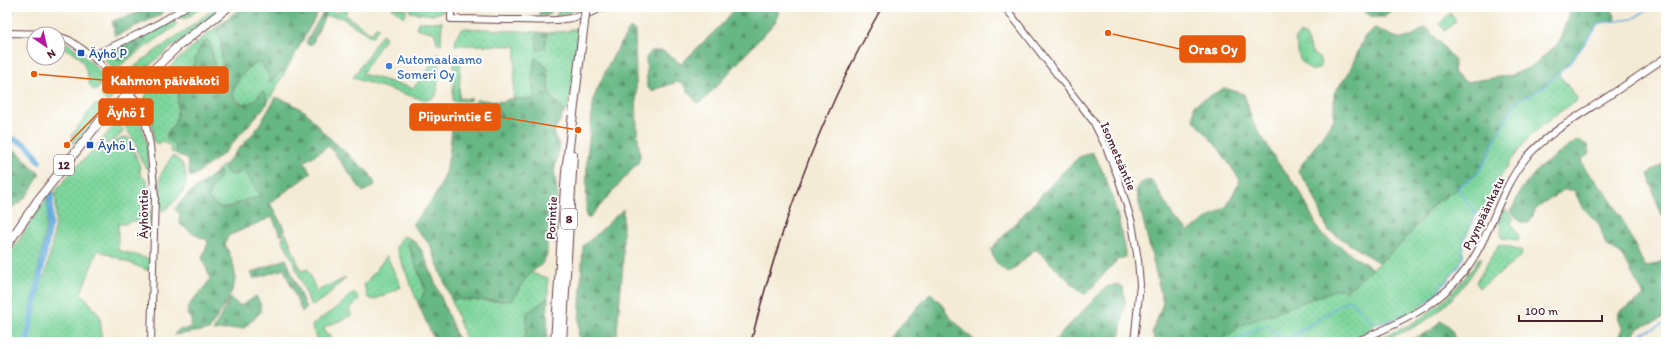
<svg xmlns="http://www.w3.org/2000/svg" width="1673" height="349" font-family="Itim,sans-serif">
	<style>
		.green { fill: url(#green-dots); stroke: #647a64 }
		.forest { fill: url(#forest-firs); stroke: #586b58 }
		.wetland { fill: url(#wetland-marsh); stroke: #647a64 }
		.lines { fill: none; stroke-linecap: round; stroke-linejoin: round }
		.stream { stroke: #66addd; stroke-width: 1.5 }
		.canal { stroke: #66addd; stroke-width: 6 }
		.secondary-casing { stroke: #643e45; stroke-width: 8 }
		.trunk-casing { stroke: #643e45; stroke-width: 10 }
		.secondary { stroke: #fff; stroke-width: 6 }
		.trunk { stroke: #fff; stroke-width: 8 }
		.rail { stroke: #4a1f2b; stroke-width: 1.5 }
		.trunk-bridge-casing { stroke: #643e45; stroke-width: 10; stroke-linecap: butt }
		.trunk-bridge { stroke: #fff; stroke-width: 8 }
		.transit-dot { fill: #1a4fb4; stroke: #fff; stroke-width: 1.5 }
		.shop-dot { fill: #3f7fe0; stroke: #fff; stroke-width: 1.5 }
		.labels { text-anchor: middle; stroke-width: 4; stroke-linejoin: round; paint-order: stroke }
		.shield { fill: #fff; stroke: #80626b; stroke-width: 1 }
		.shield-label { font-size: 12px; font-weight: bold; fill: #4a1f2b }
		.transit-label { font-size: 13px; fill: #164399; stroke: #fff; text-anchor: start }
		.shop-label { font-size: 13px; fill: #366cbe; stroke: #fff; text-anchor: start }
		.street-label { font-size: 13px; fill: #4a1f2b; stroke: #fff }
		.leader { fill: none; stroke: #e8590c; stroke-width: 1.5 }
		.callout-dot { fill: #e8590c; stroke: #fff; stroke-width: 1.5 }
		.callout { fill: #e8590c; stroke: #e8590c; stroke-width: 1.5 }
		.callout-label { font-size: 14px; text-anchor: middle; font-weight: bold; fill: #fff }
	</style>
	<defs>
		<pattern id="green-dots" width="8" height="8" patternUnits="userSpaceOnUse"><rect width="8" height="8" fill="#7dd69c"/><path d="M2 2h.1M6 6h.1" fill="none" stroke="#6eb787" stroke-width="1.8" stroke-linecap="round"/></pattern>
		<pattern id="forest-firs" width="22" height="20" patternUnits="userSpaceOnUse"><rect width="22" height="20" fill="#66b784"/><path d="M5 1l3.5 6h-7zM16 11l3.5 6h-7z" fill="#56946c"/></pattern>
		<pattern id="wetland-marsh" width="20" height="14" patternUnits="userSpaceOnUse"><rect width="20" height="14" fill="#7dd69c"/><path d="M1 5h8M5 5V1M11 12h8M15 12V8" fill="none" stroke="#6eb787"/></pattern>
	</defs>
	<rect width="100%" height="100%" fill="#fff"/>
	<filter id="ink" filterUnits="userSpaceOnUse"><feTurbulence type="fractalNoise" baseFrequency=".025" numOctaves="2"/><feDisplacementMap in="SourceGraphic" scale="8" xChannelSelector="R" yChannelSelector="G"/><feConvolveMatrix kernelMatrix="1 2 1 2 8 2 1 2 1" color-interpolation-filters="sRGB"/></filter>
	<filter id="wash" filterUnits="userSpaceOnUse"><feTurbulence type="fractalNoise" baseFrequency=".012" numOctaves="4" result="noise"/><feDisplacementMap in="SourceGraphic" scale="16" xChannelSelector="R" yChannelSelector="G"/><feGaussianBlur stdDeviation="0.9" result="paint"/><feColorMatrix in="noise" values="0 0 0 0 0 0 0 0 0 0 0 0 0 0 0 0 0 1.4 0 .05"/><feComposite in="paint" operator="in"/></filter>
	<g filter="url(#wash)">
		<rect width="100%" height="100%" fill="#f4ebd6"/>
		<g class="green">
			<path d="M191 7H201L186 19 180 17V14Z"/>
			<path d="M216 7H225L165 52 135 78 127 81 120 79 144 59 190 27Z"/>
			<path d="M242 7H246L218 28C222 45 222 64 222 82L219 85 210 43 207 41C196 50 195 61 190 73 187 80 181 86 179 92 177 101 179 114 175 123 171 129 166 130 167 139 173 143 177 146 177 154L171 152V147L162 141 159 144 154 142C153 134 153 126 151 118 149 111 144 106 145 98 148 80 224 20 242 7Z"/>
			<path d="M324 7H328L337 13 345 7H349L345 15 371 33 377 26 379 28 372 37 340 17 325 16V14L322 12Z"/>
			<path d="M391 7 407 9 405 16H402Z"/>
			<path d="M410 7H445L444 11 432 15 410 12Z"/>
			<path d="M560 7H581L580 9 556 16Z"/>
			<path d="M1450 13 1456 21 1445 31 1439 24Z"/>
			<path d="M170 19 173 20 176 23V26L135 54 115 70C109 65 104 63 105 54L110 50Z"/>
			<path d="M418 22H442L441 44H437L435 33 416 28Z"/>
			<path d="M580 27 572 95 570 98 569 106 563 115 562 106C545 99 549 83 547 67L535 58 532 79 535 100 513 99 516 46 455 45C456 36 457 32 465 28L537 32C535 39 538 43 537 50L545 48 547 33 566 31Z"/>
			<path d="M382 34 386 37 362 74 413 88 424 76 438 54H440L437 92 435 97 427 100 414 97 353 78Z"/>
			<path d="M58 39C73 43 97 66 105 79L97 90H93C90 87 89 83 88 78 83 58 79 53 58 47Z"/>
			<path d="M458 55 461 56 459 98 472 99 470 101H453L454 56Z"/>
			<path d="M257 63H261L269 75V83L282 71 285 72 267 104 266 95 263 92 252 102 243 104 233 96C234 83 245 68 257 63Z"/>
			<path d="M1558 73 1577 98 1576 102 1564 109 1538 129 1526 141 1510 162 1495 186 1484 207 1476 214 1470 228 1464 240 1463 256 1459 266 1431 299 1415 311 1389 321 1375 324 1368 332 1345 342H1218L1244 324 1342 287 1345 292 1401 244 1435 203 1458 189 1460 185 1476 175 1485 162 1495 139 1516 102 1544 87Z"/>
			<path d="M109 83C114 90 114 96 109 103L101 97V94Z"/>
			<path d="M476 100H482V104L490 108H498C493 114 480 130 475 132L472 127H479L480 123 479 119 454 116 453 114V105C459 107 468 106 474 104Z"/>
			<path d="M94 105H98L106 112 73 144 72 135Z"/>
			<path d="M127 112 133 113C146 128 149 150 148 169 140 164 138 151 135 143 131 135 122 124 121 117Z"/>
			<path d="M115 124 120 126 124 131C118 140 106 143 96 146Z"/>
			<path d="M126 137 129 138 140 167V173L142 177 147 180 151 203V222L132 221 125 224H118V250L150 259 149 271 98 250 81 293 86 298 100 316 102 342H7V258L47 197 48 215 37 277 45 276C51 248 59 221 55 192L72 171 93 151Z"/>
			<path d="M172 156C185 160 189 177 184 189 182 196 168 209 162 211L160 176Z"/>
			<path d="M227 162 225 169 244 171 261 195C253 201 250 198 243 201 228 207 221 213 209 198L211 189 218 179V171L214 174Z"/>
			<path d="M1506 210 1514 218 1511 223 1519 236 1518 240 1502 238 1501 237V227L1498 223 1503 211Z"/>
			<path d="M286 233 301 271 308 269 316 291 346 278 325 298 311 306 291 256 282 239Z"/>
			<path d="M404 236 412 239 407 242 425 289 423 296 418 303 396 248 400 239Z"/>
			<path d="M1499 244 1522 250 1521 257 1480 288 1476 282Z"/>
			<path d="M387 256 401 287 392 292 373 300 368 298 364 285Z"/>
			<path d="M1479 258H1482C1460 296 1432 324 1390 337 1383 339 1376 342 1369 342 1383 336 1398 331 1411 324 1439 308 1462 285 1479 258Z"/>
			<path d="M531 273 548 278V298L527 313 526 334 524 342H467L451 299 489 301 513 300 522 283Z"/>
			<path d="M353 292 357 295 359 300 349 309 352 316 324 327 326 335 329 334 333 342H317L312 327 313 324 340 305Z"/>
		</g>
		<g class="forest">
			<path d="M142 7H167L160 15 115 36 112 21 141 12Z"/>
			<path d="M246 7H321L285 72 282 71 269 83V75L261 63C250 61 230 85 233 96 234 99 237 101 240 103 249 108 257 98 262 91L266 95 267 104 223 154 195 175 190 177 187 159 177 154 175 145 167 139C167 131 172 129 175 123 179 114 176 101 179 92 181 87 186 81 189 76 196 63 195 50 207 40L210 43 219 84 222 82 221 41 217 32 218 28Z"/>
			<path d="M540 7H555L548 16 539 15Z"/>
			<path d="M736 7H779L777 20 702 102 697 103 682 83 677 82 651 91 647 87 646 58 651 51H663L681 64 725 21Z"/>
			<path d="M1356 7H1393L1385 17H1373Z"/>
			<path d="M1571 7H1610L1615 16 1614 21 1600 23 1570 63 1544 87 1516 102 1495 139 1485 162 1476 175 1460 185 1458 189 1435 203 1401 244 1379 263 1328 230 1312 192 1298 170 1334 119V93L1348 74 1365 36 1375 28C1402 40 1401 44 1426 27L1455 60 1453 72 1466 82 1512 75 1531 67 1559 43Z"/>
			<path d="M324 11 326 14 312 44 308 45 306 42Z"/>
			<path d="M630 28 635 31 637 130 640 156 638 163 590 217H586L587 156 594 97 609 63Z"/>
			<path d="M537 32 547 33 545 48 537 51C538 44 535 39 537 32Z"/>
			<path d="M144 37 146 40 144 44 122 60 118 59 115 54 137 39Z"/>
			<path d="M535 58 547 67C549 83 545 99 562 106 562 109 563 113 562 116 558 130 548 130 560 145L554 171 558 197 547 240V255L541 265 531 273 522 283 513 300 504 301 451 299 430 245 412 224C444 191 449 171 452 126L460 120 468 123 475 132C480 130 493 114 498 108L485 107 482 104V100L504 102 508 99H535L532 79Z"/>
			<path d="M1224 88 1244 94 1253 122 1278 163 1299 189 1320 233 1373 269 1345 292 1341 288 1244 324 1218 342H1156L1152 334 1163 303 1136 190 1139 184 1145 181 1152 180 1175 219 1189 231 1227 206 1240 180 1219 149 1194 120V105Z"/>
			<path d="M276 97 291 103 306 112 324 133 369 173 373 179 375 185 363 192 329 146 304 162 311 173 270 203 285 230 283 235H280L272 217 228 236 225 244C230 255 236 268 235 280 233 295 217 317 209 330L174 335 179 329 183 330 190 327C192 321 192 319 187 315 187 298 205 292 210 278L202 257 208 243 207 240 199 237 181 225 179 221 180 214 174 209 187 195 218 171 220 172 221 175 211 189 209 198C220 213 228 208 243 201 250 198 253 201 260 195L244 171 234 175 228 174 225 169 227 162 257 129Z"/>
			<path d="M1578 140 1587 145 1589 154 1581 160C1585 173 1597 180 1605 191 1621 215 1633 241 1645 267L1666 260 1665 317 1637 329 1630 342H1617L1623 329 1618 319 1619 312 1644 296 1622 255 1606 245 1599 224 1582 207 1574 190H1563L1536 209 1529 223H1522L1511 212 1520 191 1539 168Z"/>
			<path d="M7 148C19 150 23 157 30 165 33 169 37 171 40 174 33 186 26 202 12 207L7 203Z"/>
			<path d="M1092 152C1111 180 1120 224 1126 257L1117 260 1086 294 1082 293 1038 251 1034 250 1014 269 1008 273C999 266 993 261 991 249L1065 170 1079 157Z"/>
			<path d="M1662 164H1666V218L1661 215 1648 174Z"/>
			<path d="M623 209V265L616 342H578L583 246 594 237Z"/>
			<path d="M412 239 421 249 426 260 459 342H435L418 303 423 296 425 289 407 242Z"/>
			<path d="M286 259 306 309 302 312 284 269 254 279 251 273Z"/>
			<path d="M1117 284 1123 287 1125 302 1119 342H1053L1106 287Z"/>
			<path d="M931 293 940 302 950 317 976 342H885Z"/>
			<path d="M256 296 260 303 261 312 244 328 213 331 230 298 239 305H243Z"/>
			<path d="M548 298 547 342H524L526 334 527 313Z"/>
			<path d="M1441 320 1451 328 1456 342H1406L1430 331Z"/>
		</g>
		<path class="wetland" d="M1300 33 1306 36 1311 51 1320 59 1321 67 1312 71 1300 60 1295 39Z"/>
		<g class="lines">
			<g class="stream">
				<path d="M1422 306 1431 299 1459 266 1463 256 1464 240 1476 214 1458 189 1460 185 1476 175 1485 162 1495 139 1516 102 1544 87 1570 63 1600 23 1632 19 1652 7"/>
				<path d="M1231 342 1266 325 1287 340 1349 299 1375 324 1389 321 1412 312"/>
				<path d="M1634 342V337L1666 323"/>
			</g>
			<g class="canal">
				<path d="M7 18 11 12 12 7"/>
				<path d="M7 137C23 142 31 145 39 161"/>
				<path d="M27 342 50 224 51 193"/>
			</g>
		</g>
	</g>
	<g filter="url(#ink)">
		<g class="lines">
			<g class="secondary-casing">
				<g id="secondary">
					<path d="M451 7V19C472 19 494 20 516 20 547 21 575 22 604 7"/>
					<path d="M1005 7 1093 121 1106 147 1118 177 1132 223 1138 260 1140 285 1134 342"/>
					<path d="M7 33 52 34"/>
					<path d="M58 36 69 40 92 56 134 98 141 107 144 115 150 145 155 196 151 342"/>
					<path d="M92 56C124 41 156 27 185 7"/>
					<path d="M1355 342C1404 322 1451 300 1477 252 1495 221 1502 186 1526 158 1546 135 1573 119 1598 103 1621 88 1643 73 1666 57"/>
				</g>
			</g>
			<g class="trunk-casing">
				<g id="trunk">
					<path d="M7 245 38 200 100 121 177 47 228 7"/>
					<path d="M555 342 566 172 581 47"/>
					<path d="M562 342 573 155"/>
				</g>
			</g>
			<use href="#secondary" class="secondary"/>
			<use href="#trunk" class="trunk"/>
			<path class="rail" d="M751 342C780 226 822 111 882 7"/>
			<g class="trunk-bridge-casing">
				<path id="trunk-bridge" d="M581 47 586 7"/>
			</g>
			<use href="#trunk-bridge" class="trunk-bridge"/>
		</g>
	</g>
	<g class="transit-dot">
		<rect x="77" y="49" width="8" height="8" rx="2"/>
		<rect x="86" y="141" width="8" height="8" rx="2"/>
	</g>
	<circle class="shop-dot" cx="389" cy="66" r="4"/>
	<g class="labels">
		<g class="shield">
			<rect x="54" y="155" width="20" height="20" rx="3"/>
			<rect x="561" y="209" width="16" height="20" rx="3"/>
		</g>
		<g class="shield-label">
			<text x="64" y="169">12</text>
			<text x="569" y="223">8</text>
		</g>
		<g class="transit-label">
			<text x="89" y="58">Äyhö P</text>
			<text x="98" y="150">Äyhö L</text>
		</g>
		<g class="shop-label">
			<text x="397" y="64">Automaalaamo<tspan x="397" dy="15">Someri Oy</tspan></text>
		</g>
		<g class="street-label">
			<text transform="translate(1119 156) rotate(67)" y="5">Isometsäntie</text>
			<text transform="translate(1483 213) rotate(-64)" y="5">Pyynpäänkatu</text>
			<text transform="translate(143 214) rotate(-90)" y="5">Äyhöntie</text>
			<text transform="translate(551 218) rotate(-87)" y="5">Porintie</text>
		</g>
	</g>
	<path class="leader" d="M1108 33L1180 49M34 74L103 80M67 145L99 112M578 130L500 117"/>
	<g class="callout-dot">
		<circle cx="1108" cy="33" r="4"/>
		<circle cx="34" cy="74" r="4"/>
		<circle cx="67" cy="145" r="4"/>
		<circle cx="578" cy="130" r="4"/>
	</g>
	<g class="callout">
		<rect x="1180" y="36" width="65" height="26" rx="4"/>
		<rect x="103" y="67" width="125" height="26" rx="4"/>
		<rect x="99" y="99" width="54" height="26" rx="4"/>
		<rect x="410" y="104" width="90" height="26" rx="4"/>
	</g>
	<g class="callout-label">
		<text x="1213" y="54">Oras Oy</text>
		<text x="165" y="85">Kahmon päiväkoti</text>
		<text x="126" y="117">Äyhö I</text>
		<text x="455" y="121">Piipurintie E</text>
	</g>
	<rect width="1673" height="349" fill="none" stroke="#fff" stroke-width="24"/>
	<g transform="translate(46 46) rotate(146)"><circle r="19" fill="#ffffff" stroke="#b7a5aa"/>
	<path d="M0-3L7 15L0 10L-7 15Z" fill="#b5179e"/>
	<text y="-6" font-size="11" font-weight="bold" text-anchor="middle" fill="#4a1f2b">N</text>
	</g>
	<path d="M1519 315v6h83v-6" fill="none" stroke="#4a1f2b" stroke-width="2"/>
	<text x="1525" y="315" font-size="12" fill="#4a1f2b" stroke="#ffffff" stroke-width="3" paint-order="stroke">100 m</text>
</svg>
